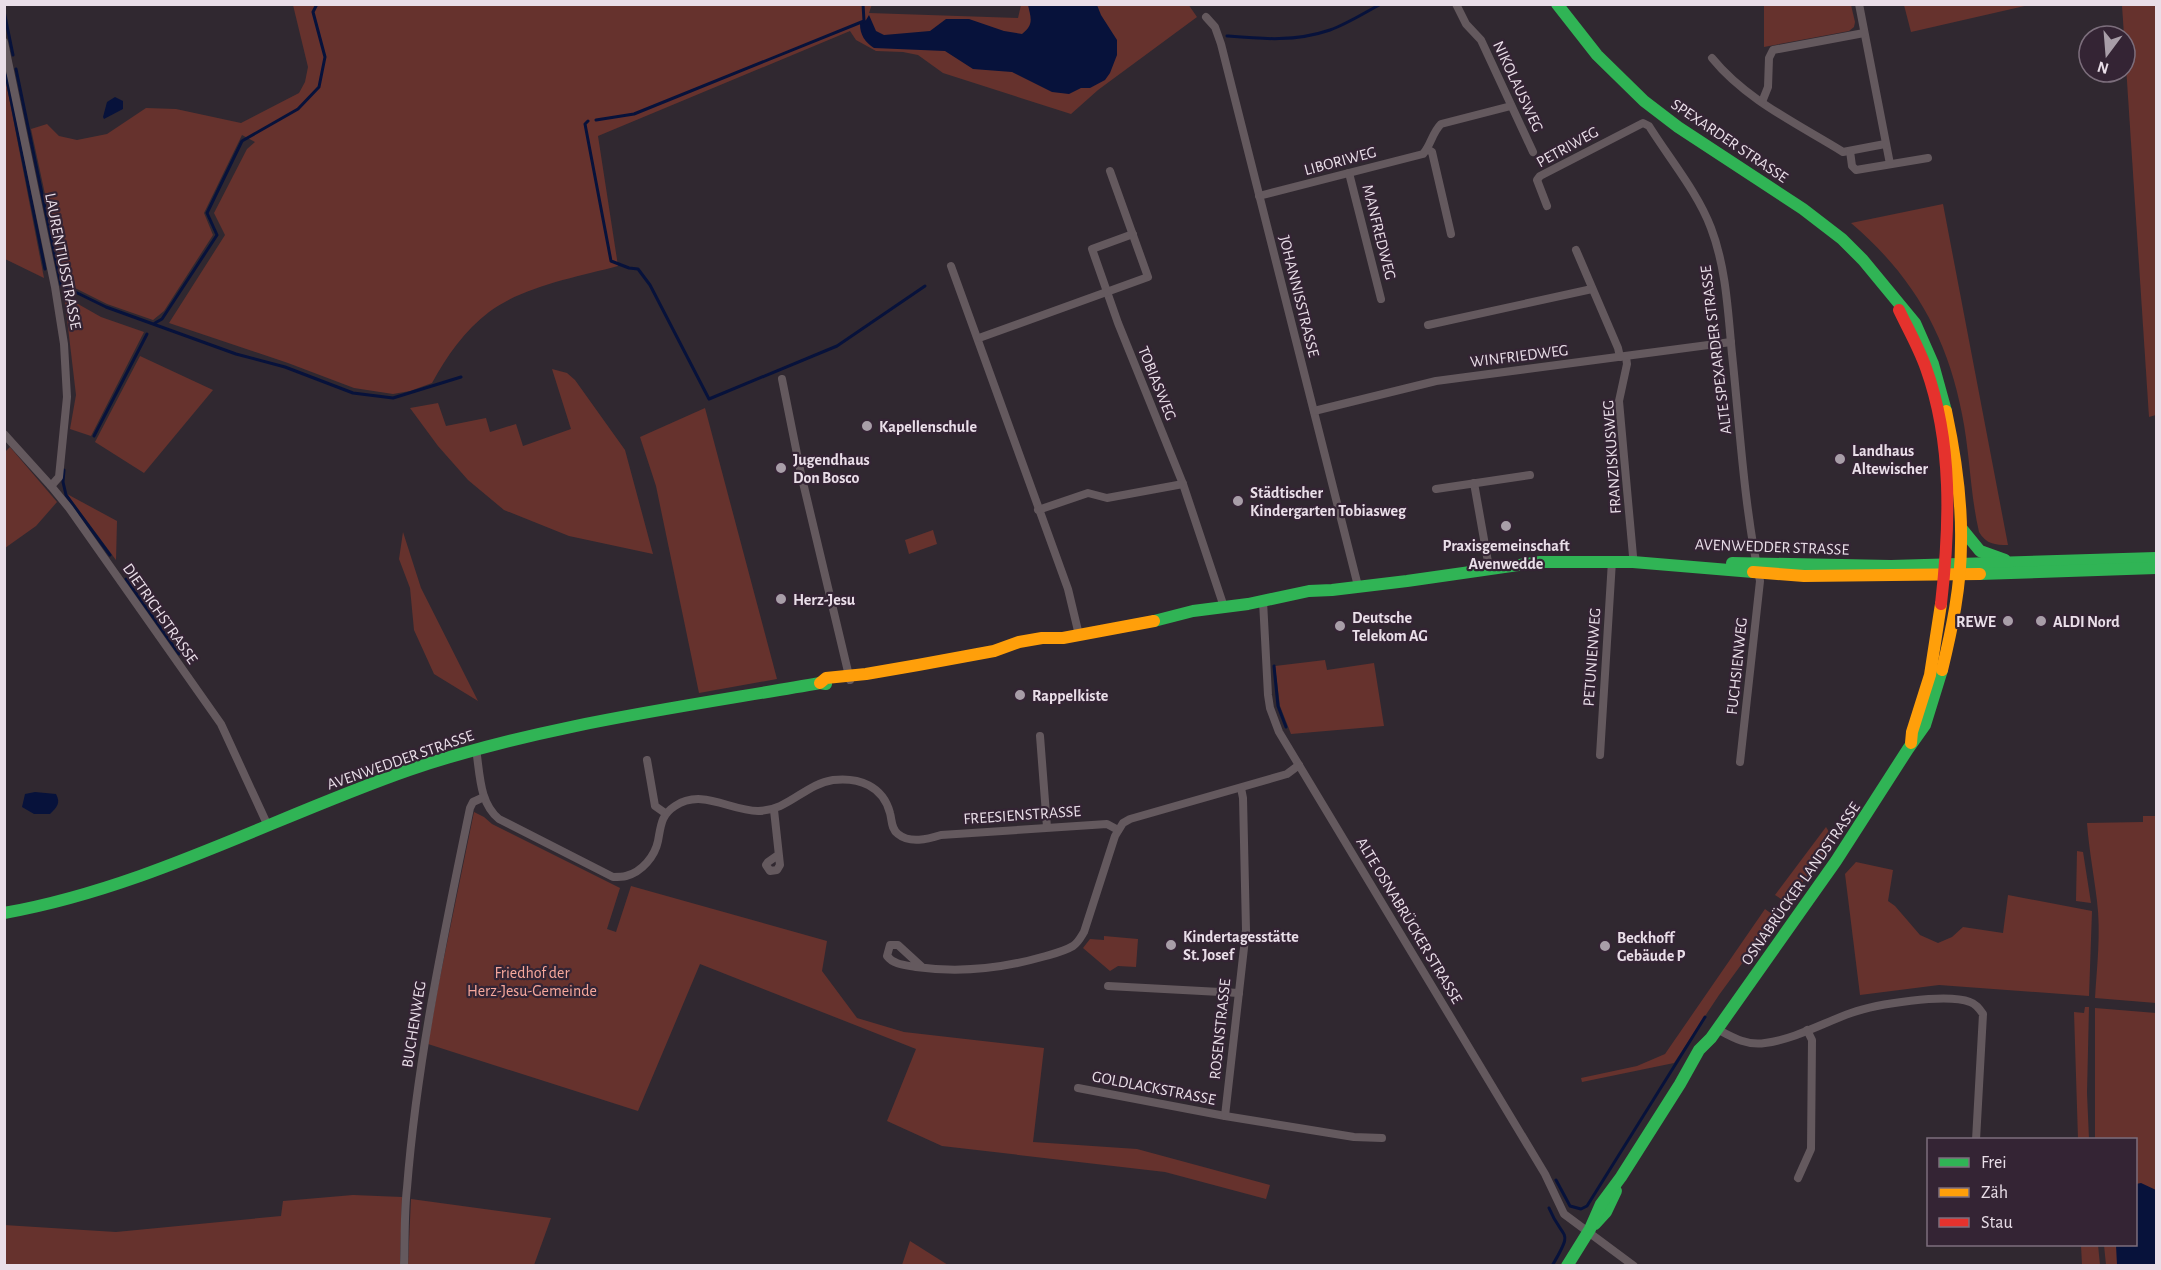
<svg xmlns="http://www.w3.org/2000/svg" width="2161" height="1270" font-family="'Alegreya Sans',sans-serif">
	<style>
		.green { fill: #66322d }
		.water { fill: #07123b }
		.lines { fill: none; stroke-linecap: round; stroke-linejoin: round }
		.stream { stroke: #07123b; stroke-width: 3 }
		.street { stroke: #64595e; stroke-width: 8 }
		.fast { stroke: #30b455; stroke-width: 12 }
		.slow { stroke: #ff9f0a; stroke-width: 12 }
		.jam { stroke: #e5322d; stroke-width: 12 }
		.poi-dot { fill: #a89ea8; stroke: #342434; stroke-width: 2 }
		.labels { text-anchor: middle; stroke-width: 4.5; stroke-linejoin: round; paint-order: stroke }
		.street-label { font-size: 16px; fill: #e9dee8; stroke: #342434 }
		.poi-label { font-size: 16px; font-weight: bold; fill: #e9dee8; stroke: #342434; text-anchor: start }
		.park-label { font-size: 16px; fill: #f6a89c; stroke: #342434 }
	</style>
	<rect width="100%" height="100%" fill="#302830"/>
	<g class="green">
		<path d="M872 4 869 13 1018 18 1021 5 1188 4 1197 17 1098 90 1071 114 943 73 918 55 903 52 876 51 856 40 850 31 598 136 618 266C577 277 524 286 489 312 465 330 446 357 432 383L410 391 393 394 354 388 288 363 169 323 225 235 214 213 247 149 255 142 242 135 204 213 213 235 164 311 153 320 107 304 75 288 74 278 60 264 31 129 47 124 59 136 77 140 107 134 146 108 176 109 241 123 299 93 305 82 308 67 293 5Z"/>
		<path d="M1764 5H1851L1855 22 1854 27 1849 31 1764 47Z"/>
		<path d="M2029 5 1911 32 1904 5V4Z"/>
		<path d="M2122 5H2156V415L2149 417Z"/>
		<path d="M5 77 44 278 5 259Z"/>
		<path d="M1943 204 2008 545C1995 545 1986 544 1979 532 1970 493 1970 453 1962 414 1947 335 1912 275 1851 223Z"/>
		<path d="M65 302 78 304 101 317 144 332 91 436 70 429 76 395Z"/>
		<path d="M140 356 213 390 144 473 95 442Z"/>
		<path d="M552 369 567 373 575 380 625 450 653 554 569 536 504 510 468 480 438 446 410 408 438 403 446 426 486 418 490 432 516 424 523 446 571 429Z"/>
		<path d="M705 408 777 679 699 693 656 486 640 437Z"/>
		<path d="M10 447 57 502 36 526 5 548V452Z"/>
		<path d="M67 494 117 521 116 560Z"/>
		<path d="M933 530 937 544 909 554 905 540Z"/>
		<path d="M403 532 421 588 478 701 434 674 414 630 410 588 399 559Z"/>
		<path d="M1325 660 1327 670 1374 663 1384 726 1291 734 1280 706 1275 666Z"/>
		<path d="M474 812 484 817 492 824 620 888 607 929 616 932 631 886 827 941 822 971 857 1018 904 1032 1044 1048 1033 1142 1137 1149 1270 1185 1266 1199 1165 1172 942 1146 887 1121 916 1049 700 964 638 1111 428 1044 438 987Z"/>
		<path d="M2143 816H2156V1003L2095 998C2097 966 2101 933 2097 901 2094 875 2089 850 2087 823L2143 822Z"/>
		<path d="M1826 827 1834 840 1787 903 1775 895Z"/>
		<path d="M2077 851 2083 852 2091 903 2076 901Z"/>
		<path d="M1856 862 1893 870 1888 901 1895 906 1920 935 1938 943 1952 937 1963 927 2003 933 2008 895 2092 911 2089 996 1939 985 1860 995 1845 874Z"/>
		<path d="M1765 909 1776 917 1719 995 1674 1063 1582 1082 1581 1078 1637 1066 1665 1054Z"/>
		<path d="M1104 936 1138 939 1136 967 1118 966 1110 971 1083 948 1090 939 1104 940Z"/>
		<path d="M2085 1007H2089L2087 1093 2089 1139H2078L2074 1012 2084 1013Z"/>
		<path d="M2095 1008 2156 1013V1265H2106L2104 1245 2136 1244V1140H2095Z"/>
		<path d="M353 1195 402 1197 400 1265H5L4 1225 116 1232 281 1216 283 1201Z"/>
		<path d="M411 1199 551 1218 534 1265H408Z"/>
		<path d="M910 1241 948 1265H902Z"/>
		<path d="M2081 1245H2098L2100 1265H2082Z"/>
	</g>
	<g class="water">
		<path d="M1028 5H1097L1101 15 1117 40V55L1110 73 1105 80 1090 88H1081L1069 94 1052 92 1012 72 973 69 945 51 874 48C865 42 860 35 860 24L866 20 869 15 876 31 884 35 930 31 946 19H969L1004 31 1022 34C1034 25 1031 18 1028 5Z"/>
		<path d="M115 97 123 101V109L104 119 103 117 107 102Z"/>
		<path d="M35 792 56 794C61 803 57 807 50 814H34L22 807 25 794Z"/>
		<path d="M2141 1183 2156 1190V1265H2117L2116 1245 2136 1244V1184Z"/>
	</g>
	<g class="lines">
		<g class="stream">
			<path d="M4 11 13 55"/>
			<path d="M1227 36C1262 39 1295 42 1330 30 1347 24 1364 13 1381 4"/>
			<path d="M16 69 61 285 106 307 236 354 285 367 353 393 393 398 461 377"/>
			<path d="M4 76 6 75 45 269"/>
			<path d="M596 120 634 114 864 21 863 4"/>
			<path d="M588 121 585 124 611 261 629 268 638 269 650 285 709 399 837 346 925 286"/>
			<path d="M155 323 162 319 217 235 207 213 242 141 298 109 319 87 325 57 313 12 317 4"/>
			<path d="M94 436 147 334"/>
			<path d="M64 470 63 482 66 495 110 555"/>
			<path d="M126 579 179 654"/>
			<path d="M1274 666 1278 706 1286 727"/>
			<path d="M1556 1180 1570 1206 1581 1209 1587 1206 1705 1017"/>
			<path d="M1549 1208C1563 1242 1575 1227 1552 1266"/>
		</g>
		<g class="street">
			<path d="M1456 4 1466 24 1481 40 1533 152"/>
			<path d="M1859 4 1890 164"/>
			<path d="M1206 17 1215 27 1221 44 1358 586"/>
			<path d="M4 42 55 287 64 344 67 397 59 477 51 486"/>
			<path d="M1712 58C1746 100 1798 124 1843 152L1885 144"/>
			<path d="M1762 102 1768 87 1769 58 1773 50 1864 33"/>
			<path d="M1427 149 1432 152 1451 234"/>
			<path d="M1850 151 1852 166 1856 170 1928 158"/>
			<path d="M1349 173 1381 299"/>
			<path d="M1259 196 1423 154C1431 145 1432 133 1441 124L1511 106"/>
			<path d="M1547 206 1537 180 1540 176 1643 123 1649 126C1669 158 1698 193 1711 228 1726 267 1728 312 1732 354 1740 429 1744 507 1760 581L1740 762"/>
			<path d="M1133 234 1092 249 1118 323 1183 484 1224 607"/>
			<path d="M1576 250 1618 348 1620 357"/>
			<path d="M951 266 1068 589 1079 635"/>
			<path d="M1428 325 1592 289"/>
			<path d="M979 338 1148 277 1110 171"/>
			<path d="M1626 357 1627 364 1619 401 1633 556"/>
			<path d="M782 379 801 474 850 680"/>
			<path d="M1314 411 1436 381 1731 342"/>
			<path d="M4 434 51 486 69 508 221 724 268 826"/>
			<path d="M1474 483 1488 562"/>
			<path d="M1436 489 1530 475"/>
			<path d="M1038 510 1088 493 1107 498 1183 484"/>
			<path d="M1263 601 1268 695 1270 708 1279 732 1545 1174 1564 1214 1634 1266"/>
			<path d="M1040 736 1047 827"/>
			<path d="M476 749C480 773 479 803 499 819L613 877C617 877 622 877 626 876 642 872 655 856 658 841 661 825 661 815 675 806 702 788 730 811 758 811 788 811 805 784 833 780 859 777 883 786 890 813 892 820 891 829 898 834 910 844 928 839 941 835L1107 824 1118 830"/>
			<path d="M1600 755 1612 561"/>
			<path d="M647 760 655 806 665 813"/>
			<path d="M774 810 780 865 777 870 770 871 766 865 768 862 778 855"/>
			<path d="M922 967 898 945H890L887 956C894 965 905 965 916 967 960 973 1000 969 1042 957 1052 954 1063 952 1073 946 1078 943 1081 937 1084 932L1115 836 1123 823 1130 819 1287 774 1299 765"/>
			<path d="M1108 986 1239 993"/>
			<path d="M1717 1029C1732 1037 1747 1046 1765 1043 1795 1039 1823 1023 1851 1013 1876 1004 1946 993 1970 1002 1976 1004 1979 1008 1983 1014L1976 1140"/>
			<path d="M1078 1088 1225 1116 1354 1137 1382 1138"/>
			<path d="M1225 1116 1246 930 1243 798 1241 788"/>
			<path d="M1798 1178 1811 1149 1812 1040 1807 1030"/>
			<path d="M404 1266C405 1240 404 1213 407 1188 417 1060 444 934 470 808L473 802 484 797"/>
		</g>
		<g class="fast">
			<path d="M1557 4 1597 55 1644 101 1678 127 1803 209 1842 239 1863 260 1915 323 1933 364 1946 411"/>
			<path d="M1962 529 1980 551 2005 560"/>
			<path d="M1732 563 1891 566 2156 558"/>
			<path d="M1980 574 2156 568"/>
			<path d="M1154 621 1193 611 1248 604 1309 591 1332 590 1407 581 1540 562H1633L1753 572"/>
			<path d="M4 913C146 888 274 817 409 770 541 725 683 707 820 683L826 684"/>
			<path d="M1595 1224 1606 1212 1616 1191"/>
			<path d="M1567 1266 1590 1229 1601 1204 1621 1177 1680 1084 1699 1050 1711 1038 1836 861 1908 749 1925 725 1942 670"/>
		</g>
		<g class="slow">
			<path d="M1753 572 1804 576 1980 574"/>
			<path d="M1942 670C1952 629 1961 586 1961 543 1962 500 1955 453 1946 411"/>
			<path d="M820 683 826 678 866 674 918 665 994 651 1019 642 1042 638H1063L1154 621"/>
			<path d="M1911 743 1912 732 1930 675 1941 604"/>
		</g>
		<path class="jam" d="M1899 310C1908 329 1919 348 1926 368 1953 443 1950 526 1941 604"/>
	</g>
	<g class="poi-dot">
		<circle cx="867" cy="426" r="6"/>
		<circle cx="1840" cy="459" r="6"/>
		<circle cx="781" cy="468" r="6"/>
		<circle cx="1238" cy="501" r="6"/>
		<circle cx="1506" cy="526" r="6"/>
		<circle cx="781" cy="599" r="6"/>
		<circle cx="2008" cy="621" r="6"/>
		<circle cx="2041" cy="621" r="6"/>
		<circle cx="1340" cy="626" r="6"/>
		<circle cx="1020" cy="695" r="6"/>
		<circle cx="1171" cy="945" r="6"/>
		<circle cx="1605" cy="946" r="6"/>
	</g>
	<g class="labels">
		<g class="street-label">
			<text transform="translate(1519 86) rotate(65)" y="6">NIKOLAUSWEG</text>
			<text transform="translate(1730 140) rotate(34)" y="6">SPEXARDER STRASSE</text>
			<text transform="translate(1567 146) rotate(-29)" y="6">PETRIWEG</text>
			<text transform="translate(1340 160) rotate(-15)" y="6">LIBORIWEG</text>
			<text transform="translate(1380 232) rotate(76)" y="6">MANFREDWEG</text>
			<text transform="translate(64 261) rotate(79)" y="6">LAURENTIUSSTRASSE</text>
			<text transform="translate(1300 296) rotate(76)" y="6">JOHANNISSTRASSE</text>
			<text transform="translate(1715 350) rotate(-97)" y="6">ALTE SPEXARDER STRASSE</text>
			<text transform="translate(1519 355) rotate(-7)" y="6">WINFRIEDWEG</text>
			<text transform="translate(1158 383) rotate(68)" y="6">TOBIASWEG</text>
			<text transform="translate(1611 457) rotate(-94)" y="6">FRANZISKUSWEG</text>
			<text transform="translate(1772 546) rotate(2)" y="6">AVENWEDDER STRASSE</text>
			<text transform="translate(161 613) rotate(55)" y="6">DIETRICHSTRASSE</text>
			<text transform="translate(1591 657) rotate(-86)" y="6">PETUNIENWEG</text>
			<text transform="translate(1736 666) rotate(-84)" y="6">FUCHSIENWEG</text>
			<text transform="translate(400 759) rotate(-19)" y="6">AVENWEDDER STRASSE</text>
			<text transform="translate(1022 814) rotate(-4)" y="6">FREESIENSTRASSE</text>
			<text transform="translate(1800 883) rotate(-55)" y="6">OSNABRÜCKER LANDSTRASSE</text>
			<text transform="translate(1410 920) rotate(59)" y="6">ALTE OSNABRÜCKER STRASSE</text>
			<text transform="translate(413 1024) rotate(-81)" y="6">BUCHENWEG</text>
			<text transform="translate(1219 1029) rotate(-84)" y="6">ROSENSTRASSE</text>
			<text transform="translate(1154 1087) rotate(11)" y="6">GOLDLACKSTRASSE</text>
		</g>
		<g class="poi-label">
			<text x="879" y="432">Kapellenschule</text>
			<text x="1852" y="456">Landhaus<tspan x="1852" dy="18">Altewischer</tspan></text>
			<text x="793" y="465">Jugendhaus<tspan x="793" dy="18">Don Bosco</tspan></text>
			<text x="1250" y="498">Städtischer<tspan x="1250" dy="18">Kindergarten Tobiasweg</tspan></text>
			<text x="1506" y="551" text-anchor="middle">Praxisgemeinschaft<tspan x="1506" dy="18">Avenwedde</tspan></text>
			<text x="793" y="605">Herz-Jesu</text>
			<text x="1352" y="623">Deutsche<tspan x="1352" dy="18">Telekom AG</tspan></text>
			<text x="1996" y="627" text-anchor="end">REWE</text>
			<text x="2053" y="627">ALDI Nord</text>
			<text x="1032" y="701">Rappelkiste</text>
			<text x="1183" y="942">Kindertagesstätte<tspan x="1183" dy="18">St. Josef</tspan></text>
			<text x="1617" y="943">Beckhoff<tspan x="1617" dy="18">Gebäude P</tspan></text>
		</g>
		<g class="park-label">
			<text x="532" y="978">Friedhof der<tspan x="532" dy="18">Herz-Jesu-Gemeinde</tspan></text>
		</g>
	</g>
	<rect width="2161" height="1270" fill="none" stroke="#e9dee8" stroke-width="12"/>
	<rect x="1927" y="1138" width="210" height="108" fill="#342434" stroke="#7c6e7c" stroke-width="1.5"/>
	<rect x="1939" y="1158" width="30" height="9" fill="#30b455" stroke="#7c6e7c" stroke-width="1.5"/>
	<text x="1981" y="1168" font-size="18" fill="#e9dee8">Frei</text>
	<rect x="1939" y="1188" width="30" height="9" fill="#ff9f0a" stroke="#7c6e7c" stroke-width="1.5"/>
	<text x="1981" y="1198" font-size="18" fill="#e9dee8">Zäh</text>
	<rect x="1939" y="1218" width="30" height="9" fill="#e5322d" stroke="#7c6e7c" stroke-width="1.5"/>
	<text x="1981" y="1228" font-size="18" fill="#e9dee8">Stau</text>
	<g transform="translate(2107 54) rotate(196)"><circle r="28" fill="#342434" stroke="#7c6e7c" stroke-width="1.5"/>
	<path d="M0-4.5L10 22L0 15L-10 22Z" fill="#a89ea8"/>
	<text y="-9" font-size="16" font-weight="bold" text-anchor="middle" fill="#e9dee8">N</text>
	</g>
</svg>
